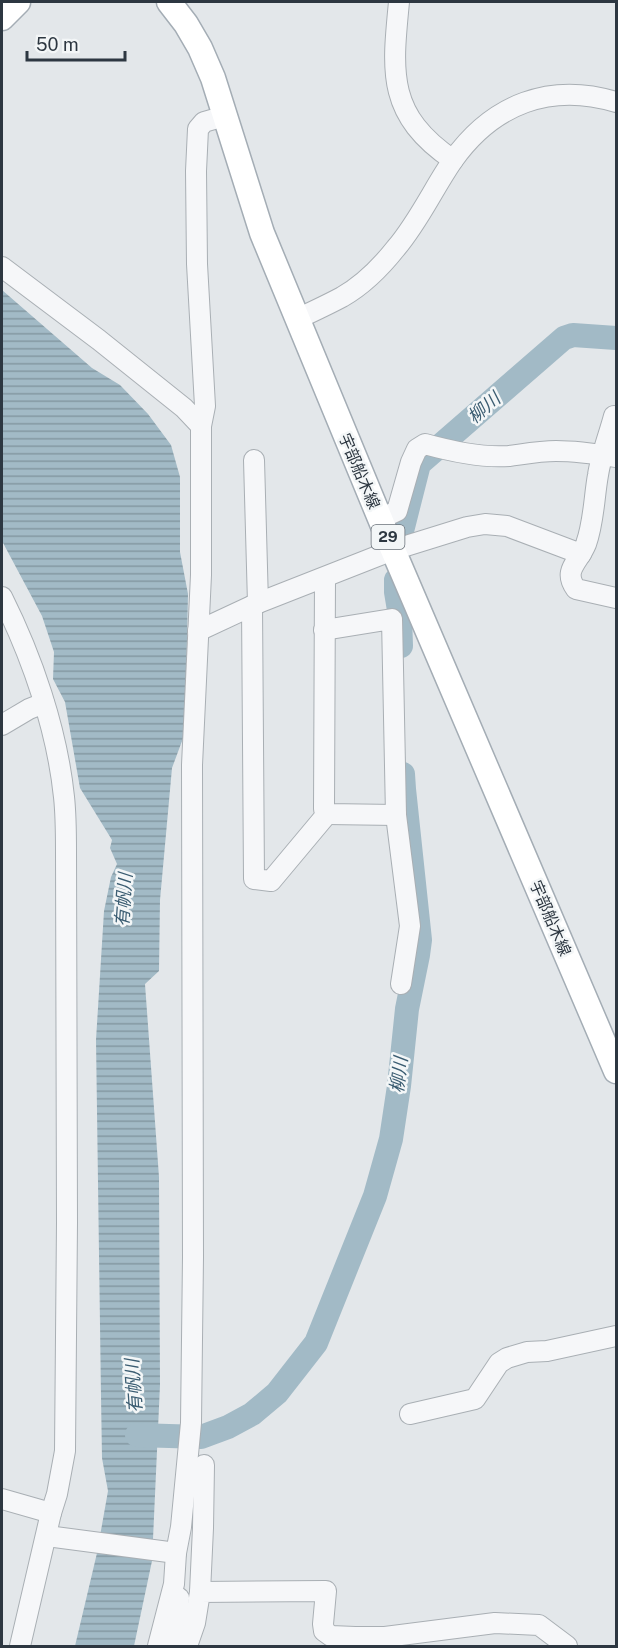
<svg xmlns="http://www.w3.org/2000/svg" width="618" height="1648" font-family="'Public Sans','Noto Sans JP',sans-serif">
	<style>
		.water { fill: url(#water-rules) }
		.lines { fill: none; stroke-linecap: round; stroke-linejoin: round }
		.river { stroke: #a2bac6; stroke-width: 24 }
		.minor-casing { stroke: #a9afb4; stroke-width: 22 }
		.major-casing { stroke: #a4adb5; stroke-width: 27 }
		.minor { stroke: #f6f7f9; stroke-width: 20 }
		.major { stroke: #fff; stroke-width: 24 }
		.labels { text-anchor: middle; stroke-width: 5; stroke-linejoin: round; paint-order: stroke }
		.shield { fill: #f3f6f7; stroke: #687078; stroke-width: 1.5 }
		.shield-label { font-size: 15px; font-weight: bold; fill: #2d3741 }
		.street-label { font-size: 16px; fill: #2d3741; stroke: #f3f6f7 }
		.water-label { font-size: 18px; font-style: italic; fill: #3a5c71; stroke: #f3f6f7 }
	</style>
	<defs>
		<pattern id="water-rules" width="6" height="5" patternUnits="userSpaceOnUse" patternTransform="scale(1.5)"><rect width="6" height="5" fill="#a2bac6"/><path d="M0 2.5h6" fill="none" stroke="#8498a2"/></pattern>
	</defs>
	<rect width="100%" height="100%" fill="#e3e7ea"/>
	<path class="water" d="M2 290 92 368 120 385 148 414 171 445 180 477V552L188 594 185 733 172 768 160 900 159 971 145 984 159 1177 160 1385 152 1561 134 1646H75L97 1553 108 1491 102 1458 101 1396 96 1040 104 911 111 877 117 864 110 848 112 840 80 788 65 702 53 679 54 652 42 616 2 541Z"/>
	<g class="lines">
		<g class="river">
			<path d="M401 535 419 464 564 338 573 335 616 338"/>
			<path d="M396 580V592L400 616 401 646"/>
			<path d="M137 1435 201 1437 228 1427 252 1414 277 1393 316 1343 375 1196 391 1139 399 1086 407 1009 418 955 420 940 404 789 403 774"/>
		</g>
		<g class="minor-casing">
			<g id="minor">
				<path d="M399 2C392 73 387 115 453 160"/>
				<path d="M2 267 99 340 184 408 201 426"/>
				<path d="M297 319C312 312 327 305 342 297 363 285 381 267 396 248 419 221 433 189 453 160 493 104 550 82 616 102"/>
				<path d="M614 416C609 435 601 455 598 475 594 497 594 522 586 544 579 562 562 570 576 589L616 598"/>
				<path d="M254 460 258 603"/>
				<path d="M380 519 397 511 411 462 417 449 425 444C450 451 483 458 509 456 524 454 540 451 556 451 576 451 597 454 616 457"/>
				<path d="M325 578 324 809 327 814 396 815"/>
				<path d="M2 597C32 657 57 729 64 797 66 815 66 834 66 852L67 1222 65 1451 57 1494 51 1513 20 1646"/>
				<path d="M252 606 254 879 271 881 327 814"/>
				<path d="M324 630 392 619 396 815 410 926 401 984"/>
				<path d="M198 631 258 603 393 550 467 527 485 524 507 526 581 554"/>
				<path d="M2 725 29 709 44 703"/>
				<path d="M410 1414 475 1399 499 1363 507 1358 527 1352 547 1351 616 1336"/>
				<path d="M2 1499 51 1513"/>
				<path d="M47 1536 176 1553"/>
				<path d="M200 1592 203 1528 204 1465"/>
				<path d="M158 1646 174 1584 176 1553 181 1527 191 1423 193 1257 192 765 201 575V426L205 406 197 264 196 171 198 129 204 122 225 116"/>
				<path d="M176 1646 179 1598"/>
				<path d="M187 1646 195 1623 200 1592 326 1591 323 1624 324 1631 331 1636 355 1637H385L495 1623 539 1625 567 1646"/>
			</g>
		</g>
		<g class="major-casing">
			<g id="major">
				<path d="M169 2 186 24 200 48 213 78 262 233 393 550 616 1071"/>
				<path d="M2 18 18 2"/>
			</g>
		</g>
		<use href="#minor" class="minor"/>
		<use href="#major" class="major"/>
	</g>
	<g class="labels">
		<rect class="shield" x="371.5" y="525" width="33" height="24" rx="4.5"/>
		<g class="shield-label">
			<text x="388" y="542">29</text>
		</g>
		<g class="street-label">
			<text transform="translate(360 471) rotate(67)" y="6">宇部船木線</text>
			<text transform="translate(551 918) rotate(67)" y="6">宇部船木線</text>
		</g>
		<g class="water-label">
			<text transform="translate(484 408) rotate(-41)" y="6">柳川</text>
			<text transform="translate(124 900) rotate(-86)" y="6">有帆川</text>
			<text transform="translate(399 1075) rotate(-83)" y="6">柳川</text>
			<text transform="translate(134 1386) rotate(-94)" y="6">有帆川</text>
		</g>
	</g>
	<rect width="618" height="1648" fill="none" stroke="#2d3741" stroke-width="6"/>
	<path d="M27 51v9h98v-9" fill="none" stroke="#2d3741" stroke-width="3"/>
	<text x="36" y="51" font-size="18" fill="#2d3741" stroke="#f3f6f7" stroke-width="4.5" paint-order="stroke">50 m</text>
</svg>
